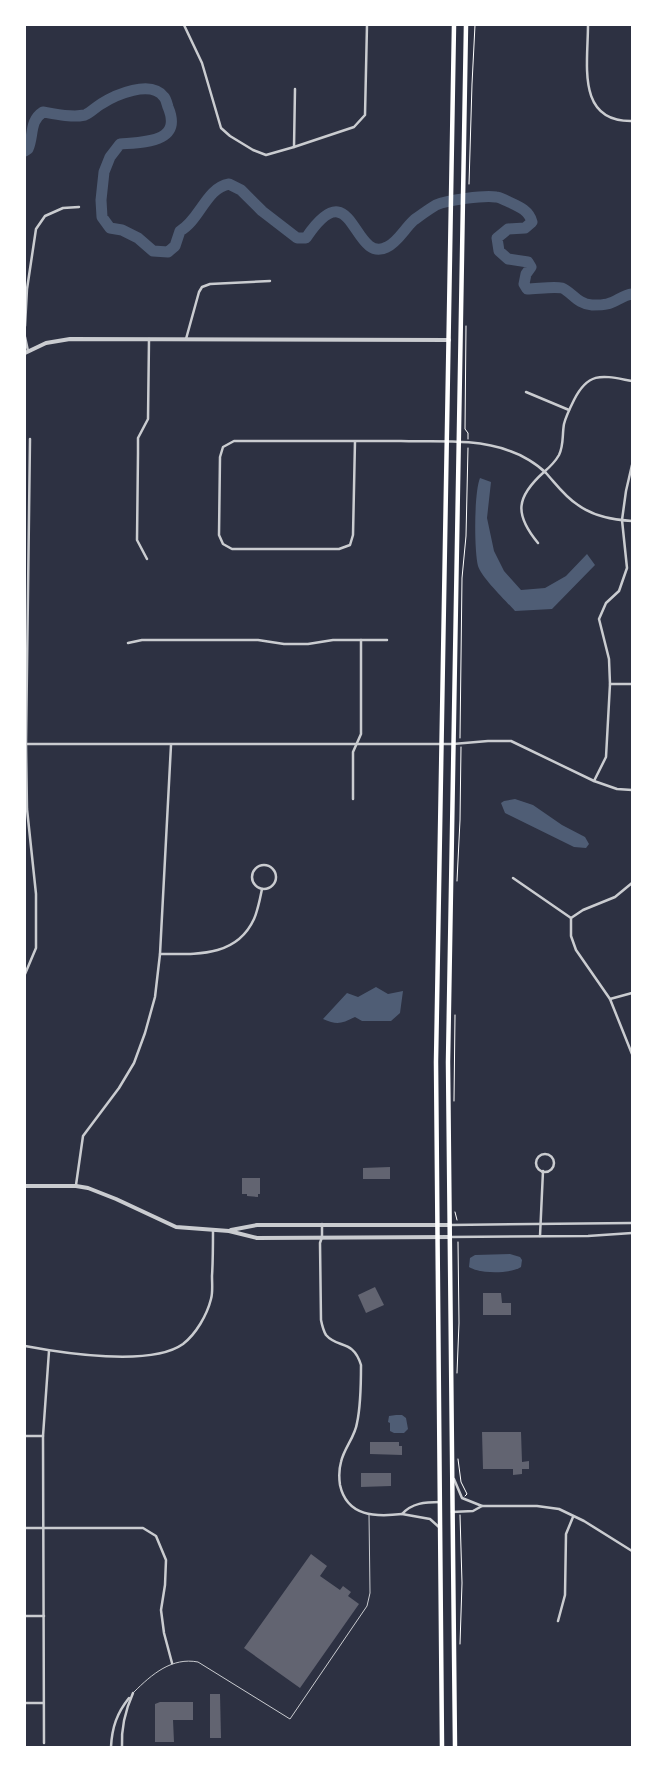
<svg xmlns="http://www.w3.org/2000/svg" width="657" height="1772" font-family="Barlow,sans-serif">
	<style>
		.water { fill: #4f5d75 }
		.lines { fill: none; stroke-linecap: round; stroke-linejoin: round }
		.river { stroke: #4f5d75; stroke-width: 11 }
		.building { fill: #626471 }
		.path { stroke: #fff; stroke-width: 1 }
		.service { stroke: #caccd0; stroke-width: 1 }
		.minor { stroke: #caccd0; stroke-width: 2.5 }
		.tertiary { stroke: #caccd0; stroke-width: 4 }
		.trunk { stroke: #fff; stroke-width: 4.5 }
	</style>
	<rect width="100%" height="100%" fill="#2d3142"/>
	<g class="water">
		<path d="M480 478 491 482 487 518 494 551 504 571 521 590 545 588 566 576 587 554 595 565 552 609 515 611C506 601 482 578 478 566 474 549 474 493 480 478Z"/>
		<path d="M515 799 533 805 562 825 585 837 589 844 586 848 574 847 505 813 501 803 504 801Z"/>
		<path d="M376 987 388 994 403 991 400 1013 391 1021H362L355 1017C341 1024 337 1025 323 1019L347 993 358 997Z"/>
		<path d="M510 1254 520 1257 522 1260 521 1267C510 1274 480 1274 469 1267L470 1258 475 1255Z"/>
		<path d="M396 1415H402L406 1418 408 1429 404 1433H394L390 1431V1423L388 1422 389 1416Z"/>
	</g>
	<g class="lines">
		<path class="river" d="M25 151 28 149C34 136 29 121 43 112 57 114 70 118 85 115 90 113 96 107 101 104 115 95 151 79 164 97 166 99 167 104 168 107 183 143 144 142 120 144L110 157 104 172 101 200 102 217 110 228 122 230 138 238 153 251 168 252 175 246 180 231C200 220 206 188 229 184L241 190 262 211 297 238H306C354 167 352 265 387 247 398 242 405 228 414 220 421 215 429 209 436 205 447 200 485 195 496 197 500 197 504 200 507 201 518 206 529 210 532 222L525 228 508 229 497 238 499 251 508 259 528 262 531 267 526 274 524 284 527 289C537 289 553 286 562 288 572 292 577 304 592 305 596 305 603 305 607 304 616 302 623 295 632 294"/>
	</g>
	<g class="building">
		<path d="M390 1167V1179H363V1168Z"/>
		<path d="M242 1178H260V1194H258V1197L247 1196V1194H242Z"/>
		<path d="M375 1287 384 1305 366 1313 358 1295Z"/>
		<path d="M483 1293H501L502 1303H511V1315H483Z"/>
		<path d="M482 1432H521L522 1462 529 1461V1469H522V1474L513 1475V1469H483Z"/>
		<path d="M370 1442H399V1446H402V1455L370 1454Z"/>
		<path d="M361 1473H391V1486L361 1487Z"/>
		<path d="M311 1554 327 1566 320 1576 340 1590 343 1586 351 1592 348 1596 359 1604 300 1688 244 1648Z"/>
		<path d="M210 1694H220L221 1738H210Z"/>
		<path d="M160 1702H193V1720H173L174 1742H155V1704Z"/>
	</g>
	<g class="lines">
		<g class="path">
			<path d="M469 184 472 84 475 25"/>
			<path d="M466 326 465 429 468 433V439"/>
			<path d="M460 738 462 578 466 536 468 448"/>
			<path d="M457 881 460 820 461 747"/>
			<path d="M454 1101 455 1015"/>
			<path d="M455 1212 457 1220"/>
			<path d="M457 1373 459 1323 458 1242"/>
			<path d="M458 1459 461 1482 467 1494 465 1496"/>
			<path d="M460 1644 462 1583 460 1515"/>
		</g>
		<path class="service" d="M134 1692C152 1674 172 1657 198 1662L290 1719 367 1606 370 1593 369 1514"/>
		<g class="minor">
			<path d="M184 25 202 63 221 128 230 136 253 150 266 155 294 147 354 127 365 115 367 25"/>
			<path d="M588 25C588 64 576 122 632 121"/>
			<path d="M294 147 295 89"/>
			<path d="M25 326 27 289 36 229 45 216 63 208 79 207"/>
			<path d="M25 337 28 351"/>
			<path d="M186 339 199 292 202 287 210 284 270 281"/>
			<path d="M526 392 569 410"/>
			<path d="M355 441 353 535 350 545 339 549H232L223 544 219 535 220 457 223 447 234 441C290 441 345 441 401 441 437 442 476 438 510 451 522 455 537 464 546 473 556 484 565 497 578 505 593 516 614 520 632 521"/>
			<path d="M538 543C514 514 516 497 544 472 551 466 555 462 559 455 564 445 562 435 564 424 566 416 570 408 574 400 589 370 604 376 632 381"/>
			<path d="M147 559 137 540 138 453V438L148 419 149 339"/>
			<path d="M128 643 142 640H258L284 644H308L333 640H387"/>
			<path d="M610 684H632"/>
			<path d="M26 744H453L488 741H511L594 781 617 789 632 790"/>
			<path d="M594 781 606 757 610 684 609 659 599 619 606 603 619 591 627 568 622 520 626 491 632 465"/>
			<path d="M353 799V752L361 734V640"/>
			<circle cx="264" cy="877" r="12"/>
			<path d="M513 878 571 918"/>
			<path d="M632 883 615 897 583 910 571 918V936L576 950 610 999 632 1054"/>
			<path d="M160 954C195 954 236 958 254 919 258 910 260 899 262 889"/>
			<path d="M25 974 36 948V894L27 809 26 744 30 439"/>
			<path d="M610 999 632 993"/>
			<circle cx="545" cy="1163" r="9"/>
			<path d="M76 1185 83 1136 119 1088 134 1063 145 1033 155 997 160 954 171 745"/>
			<path d="M322 1224V1237L320 1243 321 1320C322 1325 323 1330 326 1335 338 1349 353 1339 361 1365 361 1384 361 1405 357 1423 355 1437 344 1448 341 1462 339 1469 339 1478 340 1485 347 1517 376 1517 402 1514"/>
			<path d="M450 1225 632 1223"/>
			<path d="M540 1236 543 1171"/>
			<path d="M450 1237 588 1236 632 1233"/>
			<path d="M25 1346C62 1353 151 1367 183 1344 196 1334 207 1315 211 1299 213 1292 212 1284 212 1276 213 1261 213 1246 213 1230"/>
			<path d="M25 1436H43"/>
			<path d="M482 1506H537L559 1509 584 1521 632 1551"/>
			<path d="M452 1512 473 1511 482 1506 462 1498 454 1479"/>
			<path d="M25 1528H143L156 1536 166 1560 165 1585 161 1610 164 1633 172 1663"/>
			<path d="M440 1528 430 1519 402 1514C412 1503 425 1502 440 1502"/>
			<path d="M25 1616H44"/>
			<path d="M558 1621 565 1595 566 1534 573 1517"/>
			<path d="M25 1703H43"/>
			<path d="M44 1743 43 1436 49 1351"/>
			<path d="M111 1747C112 1727 117 1713 129 1698"/>
			<path d="M122 1747C121 1727 125 1711 133 1693"/>
		</g>
		<g class="tertiary">
			<path d="M25 353 46 343 70 339 449 340"/>
			<path d="M25 1186H76L88 1188 116 1199 176 1227 229 1231 257 1238 450 1237"/>
			<path d="M231 1230 257 1225H450"/>
		</g>
		<g class="trunk">
			<path d="M442 1747 436 1062 454 25"/>
			<path d="M455 1747 448 1062 466 25"/>
		</g>
	</g>
	<rect width="657" height="1772" fill="none" stroke="#ffffff" stroke-width="52"/>
</svg>
